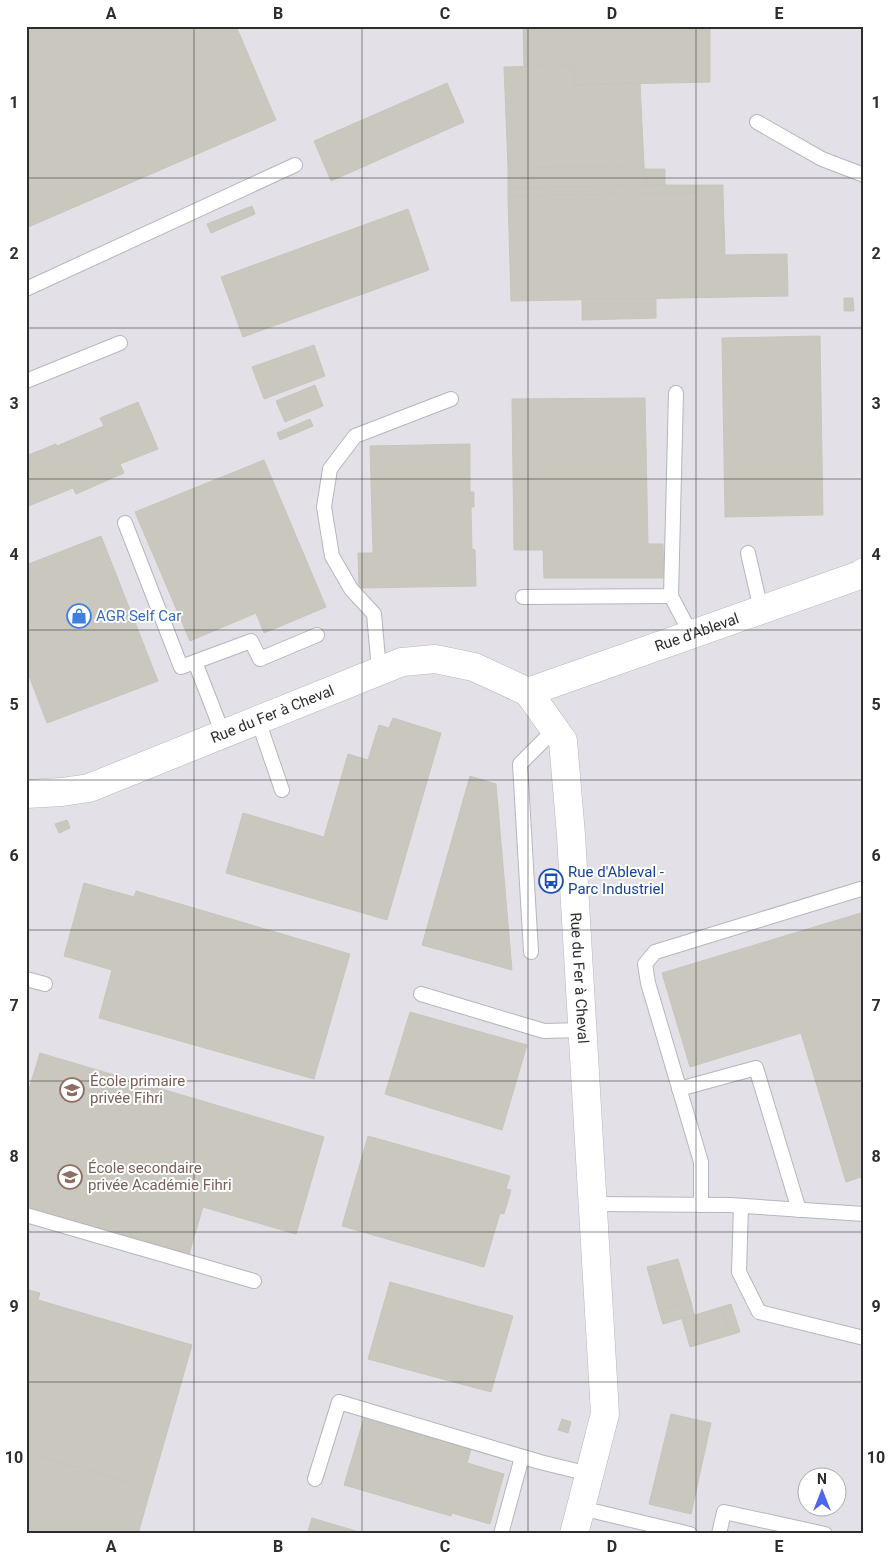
<svg xmlns="http://www.w3.org/2000/svg" width="890" height="1560" font-family="Roboto,sans-serif">
	<style>
		.industrial { fill: #e3e1e7; fill-rule: evenodd }
		.building { fill: #cac7bf; stroke: #c9c5ba }
		.lines { fill: none; stroke-linecap: round; stroke-linejoin: round }
		.service-casing { stroke: #b4b6bf; stroke-width: 16 }
		.minor-casing { stroke: #b4b6bf; stroke-width: 29 }
		.service { stroke: #fff; stroke-width: 14 }
		.minor { stroke: #fff; stroke-width: 28 }
		.grid { fill: none; stroke: #2d2d2d; stroke-width: 1; stroke-opacity: 0.55 }
		.labels { text-anchor: middle; stroke-width: 4; stroke-linejoin: round; paint-order: stroke }
		.shop-label { font-size: 15px; fill: #366cbe; stroke: #fff; text-anchor: start }
		.street-label { font-size: 15px; fill: #2d2d2d; stroke: #fff }
		.transit-label { font-size: 15px; fill: #164399; stroke: #fff; text-anchor: start }
		.education-label { font-size: 15px; fill: #785e54; stroke: #fff; text-anchor: start }
		.neatline { fill: none; stroke: #2d2d2d; stroke-width: 2 }
		.grid-label { font-size: 16px; text-anchor: middle; font-weight: bold; fill: #2d2d2d }
	</style>
	<rect width="100%" height="100%" fill="#eee9e1"/>
	<path class="industrial" d="M26 26H864V1534H26ZM808 1478H838V1508H808Z"/>
	<g class="building">
		<path d="M26 26H236L276 120 26 228Z"/>
		<path d="M523 26H710V82L575 85 573 65 524 67Z"/>
		<path d="M573 65 575 85 640 83 644 166 508 168 504 67Z"/>
		<path d="M447 83 464 122 331 181 314 141Z"/>
		<path d="M644 166 646 186 508 188V168Z"/>
		<path d="M645 169H665V185L646 186Z"/>
		<path d="M665 185H723V192L508 196V188Z"/>
		<path d="M723 192 725 255 787 254 788 296 511 301 508 196Z"/>
		<path d="M252 206 255 214 211 233 207 224Z"/>
		<path d="M408 209 429 270 243 337 221 277Z"/>
		<path d="M656 298V318L582 320V299Z"/>
		<path d="M844 298H853L854 311H844Z"/>
		<path d="M820 336 823 515 725 517 722 338Z"/>
		<path d="M314 345 325 376 264 399 252 367Z"/>
		<path d="M315 385 323 406 285 422 276 401Z"/>
		<path d="M645 398 648 544H663L664 578H544L543 550H514L512 399Z"/>
		<path d="M138 402 158 449 120 464 124 473 76 494 73 488 26 507V456L56 444 57 446 104 426 100 418Z"/>
		<path d="M310 419 313 426 280 440 277 433Z"/>
		<path d="M470 444V492H474V507H471L472 549 475 550 476 586 359 588 358 553H373L370 446Z"/>
		<path d="M264 460 326 607 264 633 256 613 190 641 135 512Z"/>
		<path d="M101 536 158 681 47 723 26 668V565Z"/>
		<path d="M393 718 441 733 387 920 226 873 243 813 324 837 348 754 368 760 379 725 389 728Z"/>
		<path d="M470 776 496 784 512 970 422 945Z"/>
		<path d="M67 820 70 828 59 833 55 824Z"/>
		<path d="M84 883 134 897 136 891 350 954 314 1079 99 1018 112 970 64 956Z"/>
		<path d="M864 912V1176L846 1182 801 1033 690 1067 662 973Z"/>
		<path d="M410 1012 527 1045 502 1130 385 1094Z"/>
		<path d="M40 1053 324 1137 296 1234 203 1207 189 1254 26 1207V1099Z"/>
		<path d="M368 1136 510 1176 506 1189 511 1190 504 1214 500 1213 484 1267 342 1226Z"/>
		<path d="M678 1259 691 1302 659 1311 647 1267Z"/>
		<path d="M390 1282 513 1316 491 1392 368 1359Z"/>
		<path d="M26 1289 40 1293 38 1300 192 1345 151 1488 26 1453Z"/>
		<path d="M691 1302 694 1315 663 1324 659 1311Z"/>
		<path d="M731 1304 740 1332 730 1335 721 1307Z"/>
		<path d="M721 1307 730 1335 690 1347 682 1319Z"/>
		<path d="M671 1414 711 1423 691 1514 649 1504Z"/>
		<path d="M364 1418 471 1449 467 1463 504 1474 490 1524 452 1513 451 1516 344 1485Z"/>
		<path d="M562 1419 571 1422 568 1433 558 1430Z"/>
		<path d="M26 1453 151 1488 138 1534H26Z"/>
		<path d="M312 1518 366 1534H307Z"/>
	</g>
	<g class="lines">
		<g class="service-casing">
			<g id="service">
				<path d="M757 122 822 159 864 175"/>
				<path d="M26 289 295 165"/>
				<path d="M26 381 120 343"/>
				<path d="M125 523 181 667 251 641 260 659 317 635"/>
				<path d="M748 553 761 610"/>
				<path d="M671 596 691 634"/>
				<path d="M523 597 671 596 676 393"/>
				<path d="M195 662 223 734"/>
				<path d="M379 670 374 614 351 589 332 556 324 507 330 469 355 436 451 399"/>
				<path d="M258 720 282 790"/>
				<path d="M531 952 520 764 555 729"/>
				<path d="M26 979 45 984"/>
				<path d="M421 994 544 1031 582 1030"/>
				<path d="M679 1089 756 1068 799 1210"/>
				<path d="M593 1204 730 1205 864 1214"/>
				<path d="M701 1205V1162L648 983 645 964 655 952 864 888"/>
				<path d="M741 1206 739 1272 759 1312 864 1338"/>
				<path d="M26 1215 254 1281"/>
				<path d="M315 1479 339 1402 540 1462 589 1474"/>
				<path d="M581 1508 690 1534"/>
				<path d="M501 1534 522 1457"/>
				<path d="M719 1534 724 1512 825 1534"/>
			</g>
		</g>
		<g class="minor-casing">
			<g id="minor">
				<path id="s1" d="M528 692 860 575 864 572"/>
				<path id="s2" d="M26 794 62 792 89 788 402 662 435 659 474 667 528 692 563 741 571 835 605 1414 574 1534"/>
			</g>
		</g>
		<use href="#service" class="service"/>
		<use href="#minor" class="minor"/>
	</g>
	<path class="grid" d="M194 26V1534M362 26V1534M528 26V1534M696 26V1534M26 178H864M26 328H864M26 479H864M26 630H864M26 780H864M26 930H864M26 1081H864M26 1232H864M26 1382H864"/>
	<defs>
		<g id="shop-ring" transform="scale(1.25)"><circle r="9.5" fill="#fff" stroke="#3f7fe0" stroke-width="1.5"/><path d="M-5-2.5h2.3a2.7 3.5 0 0 1 5.4 0H5L5.5 6h-11ZM-1.5-2.5h3a1.5 2.3 0 0 0-3 0Z" fill="#3f7fe0"/></g>
		<g id="bus-ring" transform="scale(1.25)"><circle r="9.5" fill="#fff" stroke="#1a4fb4" stroke-width="1.5"/><path d="M-5-6H5V4H4V6H2V4H-2V6H-4V4H-5ZM-3.5-4V0h7V-4ZM-3.5 1.2v1.5H-2V1.2ZM2 1.2v1.5H3.5V1.2Z" fill="#1a4fb4"/></g>
		<g id="school-ring" transform="scale(1.25)"><circle r="9.5" fill="#fff" stroke="#8d6e63" stroke-width="1.5"/><path d="M0-5L7-2L0 1L-7-2ZM-4 1L0 2.5L4 1V4Q0 6-4 4Z" fill="#8d6e63"/></g>
	</defs>
	<g fill-rule="evenodd">
		<use href="#shop-ring" x="79" y="616"/>
		<use href="#bus-ring" x="551" y="881"/>
		<use href="#school-ring" x="72" y="1090"/>
		<use href="#school-ring" x="70" y="1177"/>
	</g>
	<g class="labels">
		<g class="shop-label">
			<text x="96" y="621">AGR Self Car</text>
		</g>
		<g class="street-label">
			<text dy="5" stroke="none"><textPath href="#s1" startOffset="179">Rue d'Ableval</textPath></text>
			<text dy="5" stroke="none"><textPath href="#s2" startOffset="261">Rue du Fer à Cheval</textPath></text>
			<text dy="5" stroke="none"><textPath href="#s2" startOffset="831">Rue du Fer à Cheval</textPath></text>
		</g>
		<g class="transit-label">
			<text x="568" y="877">Rue d'Ableval -<tspan x="568" dy="17">Parc Industriel</tspan></text>
		</g>
		<g class="education-label">
			<text x="90" y="1086">École primaire<tspan x="90" dy="17">privée Fihri</tspan></text>
			<text x="88" y="1173">École secondaire<tspan x="88" dy="17">privée Académie Fihri</tspan></text>
		</g>
	</g>
	<rect width="890" height="1560" fill="none" stroke="#ffffff" stroke-width="55"/>
	<g transform="translate(822 1492)"><circle r="24" fill="#ffffff" stroke="#ababab"/>
	<path d="M0-4L9 19L0 12L-9 19Z" fill="#4e65ee"/>
	<text y="-8" font-size="14" font-weight="bold" text-anchor="middle" fill="#2d2d2d">N</text>
	</g>
	<rect x="28" y="28" width="834" height="1504" class="neatline"/>
	<g class="grid-label">
		<text x="111" y="19">A</text>
		<text x="278" y="19">B</text>
		<text x="445" y="19">C</text>
		<text x="612" y="19">D</text>
		<text x="779" y="19">E</text>
		<text x="14" y="108">1</text>
		<text x="876" y="108">1</text>
		<text x="14" y="259">2</text>
		<text x="876" y="259">2</text>
		<text x="14" y="409">3</text>
		<text x="876" y="409">3</text>
		<text x="14" y="560">4</text>
		<text x="876" y="560">4</text>
		<text x="14" y="710">5</text>
		<text x="876" y="710">5</text>
		<text x="14" y="861">6</text>
		<text x="876" y="861">6</text>
		<text x="14" y="1011">7</text>
		<text x="876" y="1011">7</text>
		<text x="14" y="1162">8</text>
		<text x="876" y="1162">8</text>
		<text x="14" y="1312">9</text>
		<text x="876" y="1312">9</text>
		<text x="14" y="1463">10</text>
		<text x="876" y="1463">10</text>
		<text x="111" y="1552">A</text>
		<text x="278" y="1552">B</text>
		<text x="445" y="1552">C</text>
		<text x="612" y="1552">D</text>
		<text x="779" y="1552">E</text>
	</g>
</svg>
